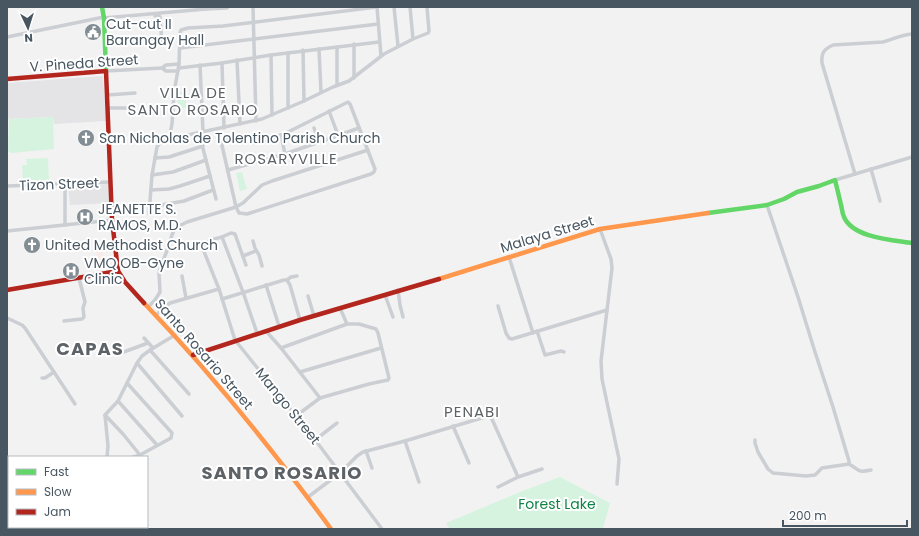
<svg xmlns="http://www.w3.org/2000/svg" width="919" height="536" font-family="Poppins,sans-serif">
	<style>
		.education { fill: #e4e3e5 }
		.medical { fill: #f8eae9 }
		.green { fill: #d6f3e0 }
		.lines { fill: none; stroke-linecap: round; stroke-linejoin: round }
		.street { stroke: #cbced2; stroke-width: 3.5 }
		.fast { stroke: #63d668; stroke-width: 4.5 }
		.slow { stroke: #ff974d; stroke-width: 4.5 }
		.jam { stroke: #b3261e; stroke-width: 4.5 }
		.labels { text-anchor: middle; stroke-width: 4; stroke-linejoin: round; paint-order: stroke }
		.poi-label { font-size: 14px; fill: #475661; stroke: #fff; text-anchor: start }
		.street-label { font-size: 14px; fill: #475661; stroke: #fff }
		.park-label { font-size: 14px; fill: #108446; stroke: #fff }
		.neighbourhood-label { font-size: 15px; letter-spacing: 1px; fill: #5d6267; stroke: #fff }
		.district-label { font-size: 18px; font-weight: bold; letter-spacing: 1px; fill: #5d6267; stroke: #fff }
	</style>
	<rect width="100%" height="100%" fill="#f3f2f2"/>
	<g class="education">
		<path d="M103 76 106 121 54 124 53 117 7 119V83Z"/>
		<path d="M110 184 111 203 70 205 68 186Z"/>
	</g>
	<path class="medical" d="M96 245H102L105 270 97 271 95 261 97 260Z"/>
	<g class="green">
		<path d="M177 92H186V108H178Z"/>
		<path d="M53 117 54 149 12 153 8 151 9 119Z"/>
		<path d="M48 158 49 180 23 182 22 165H27L26 159Z"/>
		<path d="M242 172 247 189 240 191 236 173Z"/>
		<path d="M560 477 610 503 603 529H450L446 523 525 490Z"/>
	</g>
	<g class="lines">
		<g class="street">
			<path d="M253 7 256 121"/>
			<path d="M377 7 381 56"/>
			<path d="M394 7 398 46"/>
			<path d="M410 7 413 39"/>
			<path d="M206 9 227 8 228 7"/>
			<path d="M155 16H159L160 17 162 44"/>
			<path d="M104 18 206 9V7"/>
			<path d="M7 37 104 17"/>
			<path d="M337 47V85"/>
			<path d="M180 48 378 24"/>
			<path d="M319 49 321 92"/>
			<path d="M303 50 304 101"/>
			<path d="M271 55 272 115"/>
			<path d="M237 60 240 124"/>
			<path d="M222 63 224 128"/>
			<path d="M200 65 203 132"/>
			<path d="M162 68 166 71H178"/>
			<path d="M179 68 222 63 271 55 379 42"/>
			<path d="M106 71 162 68 166 65 179 64"/>
			<path d="M354 78V44"/>
			<path d="M107 95 135 93"/>
			<path d="M108 108H131"/>
			<path d="M288 108V53"/>
			<path d="M329 111 338 135"/>
			<path d="M314 128 319 142"/>
			<path d="M199 133 216 199"/>
			<path d="M241 135 224 139 221 141 236 207 239 213 247 214 371 174 374 172 375 169 350 104 348 102 284 134 254 143"/>
			<path d="M281 135 285 154"/>
			<path d="M169 139 172 124 174 93 179 64 180 33 181 30 188 28 223 26 377 7"/>
			<path d="M155 158 169 157 203 146"/>
			<path d="M871 169 880 201"/>
			<path d="M228 170 285 154 359 128"/>
			<path d="M855 174 822 63C821 53 824 49 833 45L883 42C894 39 900 35 912 34"/>
			<path d="M152 175 173 172 206 160"/>
			<path d="M835 180 912 157"/>
			<path d="M7 186 110 182"/>
			<path d="M151 190 169 189 180 186 210 176"/>
			<path d="M150 207 184 201 213 190"/>
			<path d="M149 214 152 175 157 147 160 143 169 139 262 119 304 101 333 87 349 81 384 54 413 39 428 33 429 31 427 7"/>
			<path d="M65 225V184"/>
			<path d="M600 229 611 259 612 268 601 361 602 379 619 459 617 484"/>
			<path d="M7 231 112 220"/>
			<path d="M222 237 231 233 235 234 246 265"/>
			<path d="M253 241 255 248 259 255 262 266"/>
			<path d="M243 256 256 251"/>
			<path d="M509 257 533 333"/>
			<path d="M149 262 161 266"/>
			<path d="M182 276 186 298"/>
			<path d="M287 280 291 277 297 276"/>
			<path d="M266 285 279 326"/>
			<path d="M219 289 235 340 319 445 382 529"/>
			<path d="M398 290 400 305 403 317"/>
			<path d="M385 295 393 317"/>
			<path d="M308 296 314 316"/>
			<path d="M222 299 284 280H287L290 285 300 320"/>
			<path d="M149 306 155 300 160 292 159 273 161 266 168 248 172 235 175 228 187 222 236 207 243 203 262 185 272 181 368 150"/>
			<path d="M498 306 506 333 509 338 512 339 607 310"/>
			<path d="M340 308 347 324"/>
			<path d="M156 315 166 306 170 303 219 289 203 249C204 240 215 239 222 237L243 292 257 333"/>
			<path d="M7 318 22 325 25 328 75 404"/>
			<path d="M64 321 82 319 84 317 83 308 85 302 79 278"/>
			<path d="M266 331 281 348 320 398"/>
			<path d="M537 331 545 355 561 351 564 352"/>
			<path d="M144 338 153 348"/>
			<path d="M281 348 347 324H359L376 329 378 333 389 378 388 380 369 384 320 398 296 416"/>
			<path d="M150 350 189 394"/>
			<path d="M121 353 148 343"/>
			<path d="M137 363 182 416"/>
			<path d="M300 372 381 348"/>
			<path d="M42 378H45L54 372"/>
			<path d="M127 383 172 433 171 438 140 455 133 457"/>
			<path d="M118 401 157 445"/>
			<path d="M105 415 123 434 140 455"/>
			<path d="M453 426 469 463"/>
			<path d="M315 440 337 423"/>
			<path d="M755 440V443L758 452 768 469 773 473 806 476 815 475 822 468 849 464V461L833 407 815 352 798 297 767 205"/>
			<path d="M405 441 419 482"/>
			<path d="M366 451 372 468"/>
			<path d="M107 457 108 446 105 415 118 401 137 363 142 356 150 350 175 335"/>
			<path d="M849 464C860 470 856 473 871 470"/>
			<path d="M498 487 518 477 542 469"/>
			<path d="M308 497 340 473 357 456 363 452 405 441 485 417 489 416 491 417 518 477"/>
			<path d="M97 527 98 529"/>
			<path d="M120 527V529"/>
			<path d="M27 529 30 527"/>
			<path d="M68 529 71 527"/>
		</g>
		<g class="fast">
			<path d="M102 7 104 18 106 71"/>
			<path d="M708 213 767 205 784 199 797 192 819 186 835 180C837 188 839 196 841 205 842 208 842 213 844 217 853 238 893 240 912 243"/>
		</g>
		<g class="slow">
			<path d="M439 279 600 229 708 213"/>
			<path d="M144 303C212 374 273 450 331 529"/>
		</g>
		<g class="jam">
			<path d="M7 79 106 71 112 220 118 271 125 282 144 303"/>
			<path d="M7 290 118 271"/>
			<path d="M193 355 300 320 439 279"/>
		</g>
	</g>
	<defs>
		<g id="civic-disc" transform="scale(0.9)"><circle r="9.5" fill="#838d94" stroke="#fff"/><path d="M-.6-6.5H3V-4.5H.6V-3L4-1V1h2V6H-6V1h2V-1L-.6-3ZM-1.2 2.5V6h2.4V2.5Z" fill="#fff"/></g>
		<g id="church-disc" transform="scale(0.9)"><circle r="9.5" fill="#838d94" stroke="#fff"/><path d="M-1.2-6h2.4v3.5h3.3v2.4h-3.3V6h-2.4V-.1h-3.3v-2.4h3.3Z" fill="#fff"/></g>
		<g id="hospital-disc" transform="scale(0.9)"><circle r="9.5" fill="#838d94" stroke="#fff"/><path d="M-5-5h3v3.5h4V-5h3V5h-3V1.5h-4V5h-3Z" fill="#fff"/></g>
	</defs>
	<g fill-rule="evenodd">
		<use href="#civic-disc" x="93" y="32"/>
		<use href="#church-disc" x="86" y="138"/>
		<use href="#hospital-disc" x="85" y="217"/>
		<use href="#church-disc" x="32" y="245"/>
		<use href="#hospital-disc" x="71" y="271"/>
	</g>
	<g class="labels">
		<g class="poi-label">
			<text x="106" y="29">Cut-cut II<tspan x="106" dy="16">Barangay Hall</tspan></text>
			<text x="99" y="143">San Nicholas de Tolentino Parish Church</text>
			<text x="98" y="214">JEANETTE S.<tspan x="98" dy="16">RAMOS, M.D.</tspan></text>
			<text x="45" y="250">United Methodist Church</text>
			<text x="84" y="268">VMQ OB-Gyne<tspan x="84" dy="16">Clinic</tspan></text>
		</g>
		<g class="street-label">
			<text transform="translate(84 63) rotate(-4)" y="5">V. Pineda Street</text>
			<text transform="translate(59 184) rotate(-2)" y="5">Tizon Street</text>
			<text transform="translate(547 234) rotate(-17)" y="5">Malaya Street</text>
			<text transform="translate(204 354) rotate(49)" y="5">Santo Rosario Street</text>
			<text transform="translate(288 406) rotate(51)" y="5">Mango Street</text>
		</g>
		<g class="park-label">
			<text x="557" y="509">Forest Lake</text>
		</g>
		<g class="neighbourhood-label">
			<text x="193" y="98">VILLA DE<tspan x="193" dy="17">SANTO ROSARIO</tspan></text>
			<text x="286" y="164">ROSARYVILLE</text>
			<text x="472" y="417">PENABI</text>
		</g>
		<g class="district-label">
			<text x="90" y="355">CAPAS</text>
			<text x="282" y="479">SANTO ROSARIO</text>
		</g>
	</g>
	<rect width="919" height="536" fill="none" stroke="#475661" stroke-width="16"/>
	<rect x="8" y="456" width="140" height="72" fill="#ffffff" stroke="#b5bbc0"/>
	<rect x="16" y="469" width="20" height="6" fill="#63d668" stroke="#b5bbc0"/>
	<text x="44" y="476" font-size="12" fill="#475661">Fast</text>
	<rect x="16" y="489" width="20" height="6" fill="#ff974d" stroke="#b5bbc0"/>
	<text x="44" y="496" font-size="12" fill="#475661">Slow</text>
	<rect x="16" y="509" width="20" height="6" fill="#b3261e" stroke="#b5bbc0"/>
	<text x="44" y="516" font-size="12" fill="#475661">Jam</text>
	<g transform="translate(28 28) rotate(176)" stroke="#ffffff" stroke-width="3" paint-order="stroke">
	<path d="M0-3L7 15L0 10L-7 15Z" fill="#475661"/>
	<text y="-6" font-size="11" font-weight="bold" text-anchor="middle" fill="#475661">N</text>
	</g>
	<path d="M783 520v6h124v-6" fill="none" stroke="#475661" stroke-width="2"/>
	<text x="789" y="520" font-size="12" fill="#475661" stroke="#ffffff" stroke-width="3" paint-order="stroke">200 m</text>
</svg>
